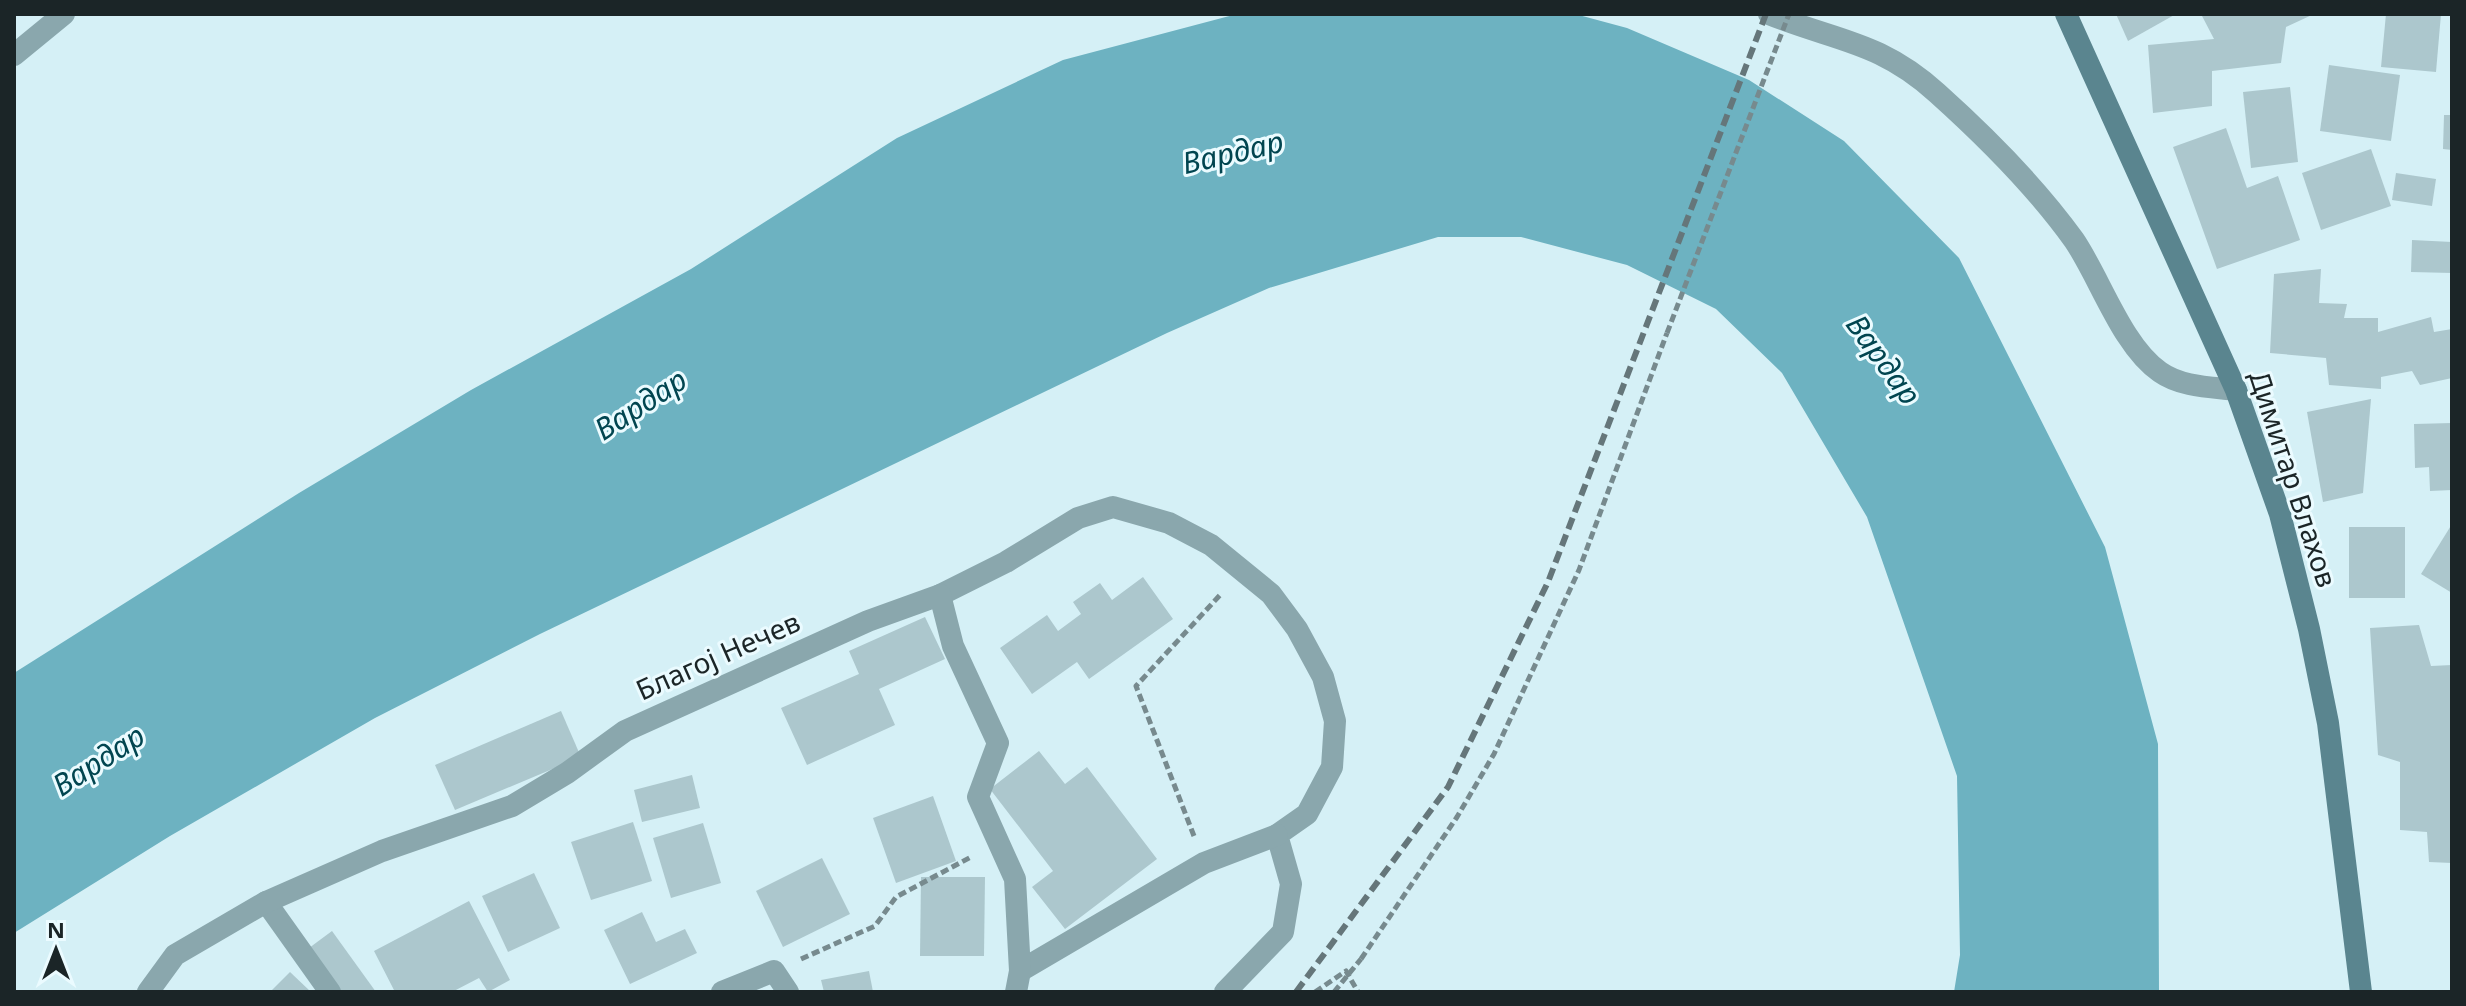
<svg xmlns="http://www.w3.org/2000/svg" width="2466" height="1006" font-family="'Noto Sans',sans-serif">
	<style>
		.water { fill: #6db2c1 }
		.building { fill: #acc7cd }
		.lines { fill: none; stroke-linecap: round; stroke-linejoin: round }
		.path { stroke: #778a8e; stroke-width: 5; stroke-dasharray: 8 4; stroke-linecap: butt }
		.minor { stroke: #8aa7ad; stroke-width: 22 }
		.secondary { stroke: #5a858f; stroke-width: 22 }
		.rail { stroke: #65767a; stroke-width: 6; stroke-dasharray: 12 6; stroke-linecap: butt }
		.path-bridge { stroke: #778a8e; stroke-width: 5; stroke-dasharray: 8 4; stroke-linecap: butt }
		.labels { text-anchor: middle; stroke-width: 6; stroke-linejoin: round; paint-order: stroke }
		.street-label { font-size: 28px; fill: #1b2527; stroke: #ebfbff }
		.water-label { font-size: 30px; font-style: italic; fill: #014550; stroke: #ebfbff }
	</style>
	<rect width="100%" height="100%" fill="#d5f0f6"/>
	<path class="water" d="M1237 14H1575L1627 28 1749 80 1844 141 1959 258 2105 547 2158 744 2159 992H1954L1960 955 1957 776 1867 517 1782 373 1716 309 1627 265 1521 237H1438L1269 288 1167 333 540 634 375 718 170 836 14 933V673L299 493 471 390 691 269 897 138 1063 60Z"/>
	<g class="building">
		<path d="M2116 14H2176L2128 41Z"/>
		<path d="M2201 14H2314L2286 27 2281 63 2212 71V106L2153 113 2148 45 2214 39Z"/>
		<path d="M2386 14H2441L2436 72 2381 67Z"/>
		<path d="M2329 65 2400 75 2391 141 2320 131Z"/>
		<path d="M2290 87 2298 162 2251 168 2243 92Z"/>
		<path d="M2444 115H2452V150L2443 149Z"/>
		<path d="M2226 128 2247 188 2278 176 2300 240 2217 269 2173 147Z"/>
		<path d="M2371 149 2391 206 2321 230 2302 173Z"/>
		<path d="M2396 173 2436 179 2432 206 2392 200Z"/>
		<path d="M2412 240 2452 242V273L2411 272Z"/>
		<path d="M2321 269 2319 303 2347 304 2344 318H2378V332L2431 317 2434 332 2452 329V378L2420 385 2412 371 2381 377V389L2329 385 2326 358 2270 353 2274 274Z"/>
		<path d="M2371 399 2363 493 2323 502 2307 412Z"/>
		<path d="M2452 423V490L2430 491 2429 467 2415 468 2414 424Z"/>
		<path d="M2452 524V593L2421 574Z"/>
		<rect x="2349" y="527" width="56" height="71"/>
		<path d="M1143 577 1173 619 1089 679 1077 662 1032 694 1000 648 1047 615 1058 631 1081 614 1073 602 1100 583 1112 600Z"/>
		<path d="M925 617 945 659 879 689 895 725 807 765 781 708 859 674 849 651Z"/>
		<path d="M2419 625 2431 666 2452 665V863L2429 862 2427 832 2400 830V762L2378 755 2370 628Z"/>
		<path d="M561 711 581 757 455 810 435 765Z"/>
		<path d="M1039 751 1065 784 1087 767 1157 859 1065 929 1032 887 1053 871 990 789Z"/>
		<path d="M692 775 700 808 642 822 634 790Z"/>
		<path d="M933 796 956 861 896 883 873 818Z"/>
		<path d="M633 822 652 881 591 900 571 842Z"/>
		<path d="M703 823 721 883 671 898 653 838Z"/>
		<path d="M822 858 850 914 783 947 756 891Z"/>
		<path d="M534 873 560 928 508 952 482 896Z"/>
		<path d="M921 877H985L984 956H920Z"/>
		<path d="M469 901 510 980 488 992 479 978 452 992H395L374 951Z"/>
		<path d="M642 912 656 942 685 929 697 953 630 984 604 930Z"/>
		<path d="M332 931 376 992H334L305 951Z"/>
		<path d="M869 971 873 992H824L821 980Z"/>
		<path d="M290 972 311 992H270Z"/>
	</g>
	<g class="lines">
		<g class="path">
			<path d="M1194 836 1136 686 1221 594"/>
			<path d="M801 959 875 926 896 897 971 857"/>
			<path d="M1361 959 1457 817 1494 754 1579 570 1667 333"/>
			<path d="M1315 992 1346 971 1358 992"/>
		</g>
		<g class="minor">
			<path d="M1769 14C1835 41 1880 41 1937 93 1986 137 2036 187 2074 240 2100 278 2122 346 2160 372 2181 387 2211 387 2236 390"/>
			<path d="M14 55 64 14"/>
			<path d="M940 595 1006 562 1078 518 1113 507 1169 523 1211 545 1271 594 1297 629 1323 677 1335 721 1332 767 1307 814 1277 835 1291 884 1283 932 1225 992"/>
			<path d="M266 902 330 992"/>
			<path d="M1020 971 1204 863 1277 835"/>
			<path d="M148 992 175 955 266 902 382 851 512 806 567 773 625 731 868 621 940 595 953 646 998 743 978 797 1015 879 1020 971 1016 992"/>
			<path d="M722 992 774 971 788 992"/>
		</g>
		<path class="secondary" d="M2066 14 2236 390 2280 514 2309 629 2328 723 2361 992"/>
		<path class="rail" d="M1296 992 1448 787 1548 582 1766 14"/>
		<g class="path-bridge">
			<path d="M1667 333 1789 14"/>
			<path d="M1334 992 1361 959"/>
		</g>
	</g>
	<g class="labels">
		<g class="street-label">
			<text transform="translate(2293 479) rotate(72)" y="10">Димитар Влахов</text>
			<text transform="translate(718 656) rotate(-24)" y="10">Благој Нечев</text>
		</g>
		<g class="water-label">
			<text transform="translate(1233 153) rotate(-13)" y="10">Вардар</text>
			<text transform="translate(1883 360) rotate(54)" y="10">Вардар</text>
			<text transform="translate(641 405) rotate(-33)" y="10">Вардар</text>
			<text transform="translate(99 761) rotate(-33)" y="10">Вардар</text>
		</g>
	</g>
	<rect width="2466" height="1006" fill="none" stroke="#1b2527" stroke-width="32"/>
	<g transform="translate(56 950)" stroke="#ebfbff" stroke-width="6" paint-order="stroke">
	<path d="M0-6L14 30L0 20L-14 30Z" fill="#1b2527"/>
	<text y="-12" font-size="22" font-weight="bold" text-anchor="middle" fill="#1b2527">N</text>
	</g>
</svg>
